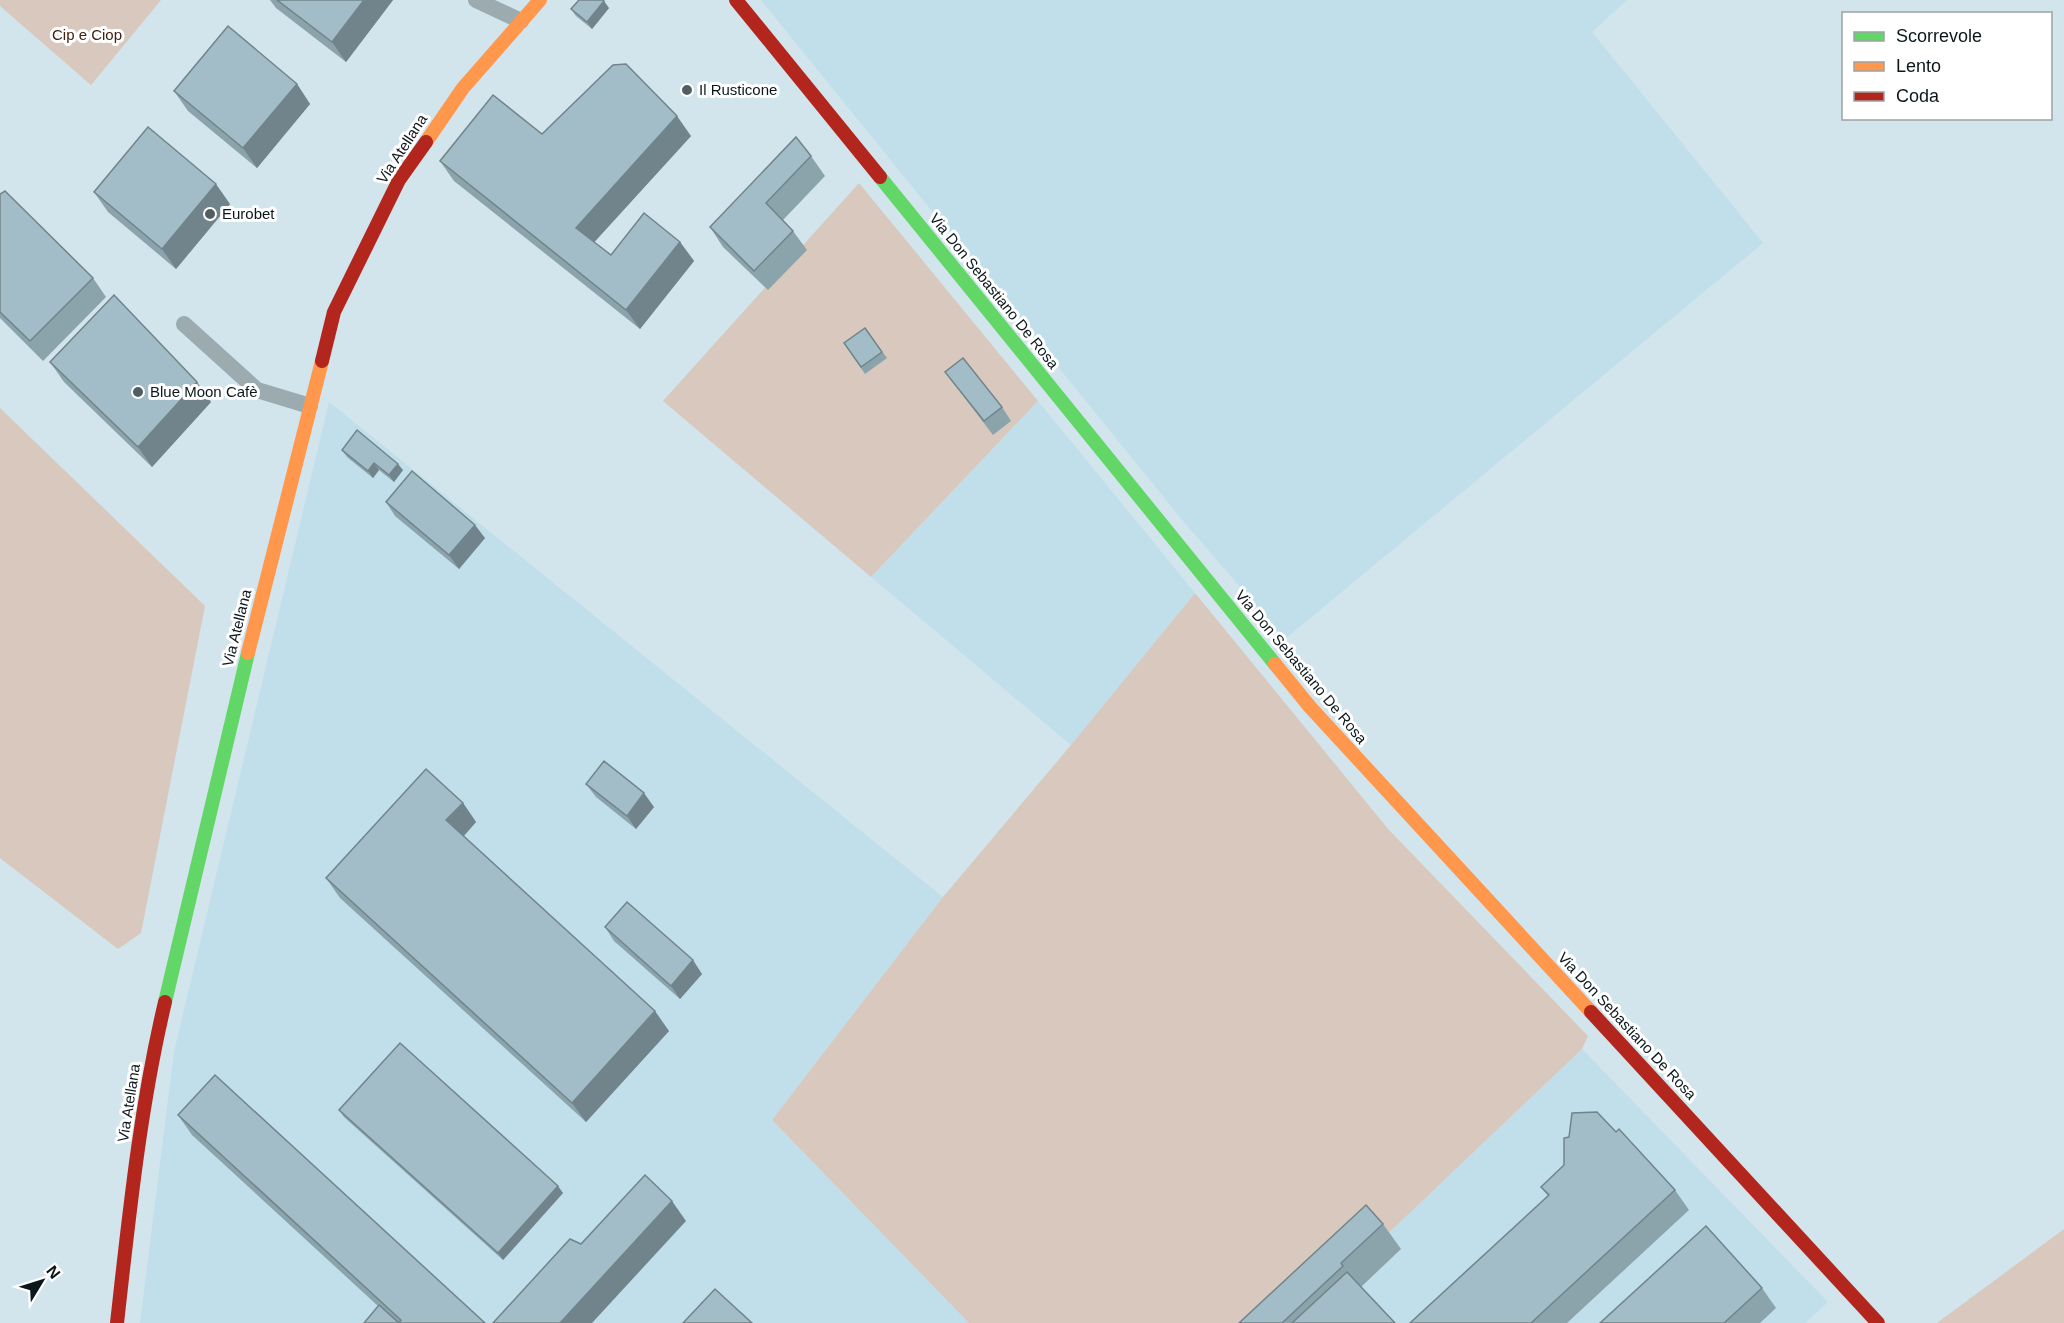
<svg xmlns="http://www.w3.org/2000/svg" width="2064" height="1323" font-family="Helvetica,sans-serif">
	<style>
		.built { fill: #c0dfeb }
		.green { fill: #d9c8be }
		.lines { fill: none; stroke-linecap: round; stroke-linejoin: round }
		.lane { stroke: #9cabb0; stroke-width: 16 }
		.fast { stroke: #63d668; stroke-width: 14 }
		.slow { stroke: #ff974d; stroke-width: 14 }
		.jam { stroke: #b3261e; stroke-width: 14 }
		.wall { fill: #8ba3ab }
		.shaded-wall { fill: #71848b }
		.building { fill: #a2bdc7; stroke: #71848b; stroke-width: 1.5 }
		.poi-dot { fill: #515f64; stroke: #fff; stroke-width: 2 }
		.labels { text-anchor: middle; stroke-width: 6; stroke-linejoin: round; paint-order: stroke }
		.park-label { font-size: 15px; fill: #3f2110; stroke: #fff }
		.poi-label { font-size: 15px; fill: #0b171b; stroke: #fff; text-anchor: start }
		.street-label { font-size: 15px; fill: #0b171b; stroke: #fff }
	</style>
	<rect width="100%" height="100%" fill="#d2e4ec"/>
	<g class="built">
		<path d="M761 0H1627L1592 32 1763 243 1285 639 1179 516Z"/>
		<path d="M1038 401 1195 593 1071 745 871 577Z"/>
		<path d="M329 402 943 897 772 1120 969 1323H140L174 1052Z"/>
		<path d="M1582 1049 1828 1302 1805 1323H1294Z"/>
	</g>
	<g class="green">
		<path d="M0 0H161L91 85 0 6Z"/>
		<path d="M859 183 1038 401 871 577 663 401Z"/>
		<path d="M0 408 205 606 141 933 118 949 0 858Z"/>
		<path d="M1195 593 1389 830 1588 1036 1582 1049 1294 1323H969L772 1120 943 897 1071 745Z"/>
		<path d="M2064 1229V1323H1937Z"/>
	</g>
	<g class="lines">
		<g class="lane">
			<path d="M476 0 521 21"/>
			<path d="M184 324 257 390 310 406"/>
		</g>
		<g class="fast">
			<path d="M880 177 1275 664"/>
			<path d="M165 1002 248 653"/>
		</g>
		<g class="slow">
			<path d="M426 142 463 88 540 0"/>
			<path d="M248 653 322 361"/>
			<path d="M1275 664 1310 707 1591 1012"/>
		</g>
		<g class="jam">
			<path d="M736 0 880 177"/>
			<path d="M322 361 334 312 399 180 426 142"/>
			<path d="M1591 1012 1878 1323"/>
			<path d="M117 1323C129 1216 140 1107 165 1002"/>
		</g>
	</g>
	<g class="wall">
		<path d="M270 0H393L346 62 276 8Z"/>
		<path d="M609 8 592 29 576 16 571 9Z"/>
		<path d="M297 84 310 104 257 168 188 111 174 91Z"/>
		<path d="M542 134 691 136 594 242 611 255 680 242 694 261 640 329 454 181 440 161Z"/>
		<path d="M811 156 825 176 783 220 793 231 807 250 768 290 723 247 710 227Z"/>
		<path d="M94 192 230 204 176 269 108 212Z"/>
		<path d="M0 194 93 278 106 297 43 361 0 318Z"/>
		<path d="M865 328 887 358 865 374 844 343Z"/>
		<path d="M50 362 211 402 152 467 64 382Z"/>
		<path d="M945 372 1002 407 1011 421 993 435Z"/>
		<path d="M342 450 403 470 394 482 379 470 373 478 347 457Z"/>
		<path d="M386 502 485 538 459 569 395 516Z"/>
		<path d="M586 784 654 807 636 829 596 797Z"/>
		<path d="M463 803 476 822 464 836 669 1031 586 1122 340 898 326 878Z"/>
		<path d="M605 927 702 974 680 999 614 941Z"/>
		<path d="M339 1110 563 1193 503 1260 344 1117Z"/>
		<path d="M178 1115 485 1323H364L378 1306 192 1135Z"/>
		<path d="M1616 1132 1675 1190 1689 1210 1567 1323H1410L1548 1196 1541 1187Z"/>
		<path d="M1383 1224 1401 1249 1361 1287 1395 1323H1239Z"/>
		<path d="M1762 1288 1776 1308 1760 1323H1600Z"/>
	</g>
	<g class="shaded-wall">
		<path d="M364 0H393L346 62 332 42Z"/>
		<path d="M604 1 609 8 592 29 587 22Z"/>
		<path d="M297 84 310 104 257 168 243 148Z"/>
		<path d="M677 116 691 136 589 248 576 228Z"/>
		<path d="M216 184 230 204 176 269 162 249Z"/>
		<path d="M680 242 694 261 640 329 626 310Z"/>
		<path d="M197 382 211 402 152 467 138 447Z"/>
		<path d="M374 463 379 470 373 478 368 471Z"/>
		<path d="M398 464 403 470 394 482 389 475Z"/>
		<path d="M475 525 485 538 459 569 449 555Z"/>
		<path d="M644 793 654 807 636 829 627 816Z"/>
		<path d="M463 803 476 822 460 840 446 820Z"/>
		<path d="M693 960 702 974 680 999 671 986Z"/>
		<path d="M655 1011 669 1031 586 1122 572 1103Z"/>
		<path d="M558 1186 563 1193 503 1260 498 1253Z"/>
		<path d="M672 1201 686 1221 592 1323H560Z"/>
	</g>
	<g class="building">
		<path d="M277 0H364L332 42Z"/>
		<path d="M579 0H603L604 1 587 22 571 9Z"/>
		<path d="M228 26 297 84 243 148 174 91Z"/>
		<path d="M626 64 677 116 576 228 611 255 644 213 680 242 626 310 440 161 493 95 542 134 613 65Z"/>
		<path d="M148 127 216 184 162 249 94 192Z"/>
		<path d="M796 137 811 156 766 203 793 231 754 271 710 227Z"/>
		<path d="M5 191 93 278 30 341 0 312V194Z"/>
		<path d="M114 295 197 382 138 447 50 362Z"/>
		<path d="M865 328 882 352 861 367 844 343Z"/>
		<path d="M963 358 1002 407 984 421 945 372Z"/>
		<path d="M357 430 398 464 389 475 374 463 368 471 342 450Z"/>
		<path d="M412 471 475 525 449 555 386 502Z"/>
		<path d="M604 761 644 793 627 816 586 784Z"/>
		<path d="M426 769 463 803 446 820 655 1011 572 1103 326 878Z"/>
		<path d="M627 902 693 960 671 986 605 927Z"/>
		<path d="M400 1043 558 1186 498 1253 339 1110Z"/>
		<path d="M215 1075 485 1323H399L401 1320 178 1115Z"/>
		<path d="M1597 1112 1616 1132 1619 1129 1675 1190 1531 1323H1410L1549 1195 1541 1187 1564 1165V1138L1569 1137 1572 1113Z"/>
		<path d="M645 1175 672 1201 560 1323H493L570 1239 581 1244Z"/>
		<path d="M1366 1205 1383 1224 1341 1263 1343 1266 1282 1323H1239Z"/>
		<path d="M1706 1226 1762 1288 1724 1323H1600Z"/>
		<path d="M1347 1272 1395 1323H1292Z"/>
		<path d="M715 1289 752 1323H683Z"/>
		<path d="M379 1305 399 1323H364Z"/>
	</g>
	<g class="poi-dot">
		<circle cx="687" cy="90" r="6"/>
		<circle cx="210" cy="214" r="6"/>
		<circle cx="138" cy="392" r="6"/>
	</g>
	<g class="labels">
		<g class="park-label">
			<text x="87" y="40">Cip e Ciop</text>
		</g>
		<g class="poi-label">
			<text x="699" y="95">Il Rusticone</text>
			<text x="222" y="219">Eurobet</text>
			<text x="150" y="397">Blue Moon Cafè</text>
		</g>
		<g class="street-label">
			<text transform="translate(402 149) rotate(-57)" y="5">Via Atellana</text>
			<text transform="translate(994 291) rotate(51)" y="5">Via Don Sebastiano De Rosa</text>
			<text transform="translate(237 628) rotate(-76)" y="5">Via Atellana</text>
			<text transform="translate(1301 667) rotate(50)" y="5">Via Don Sebastiano De Rosa</text>
			<text transform="translate(1627 1026) rotate(47)" y="5">Via Don Sebastiano De Rosa</text>
			<text transform="translate(129 1103) rotate(-81)" y="5">Via Atellana</text>
		</g>
	</g>
	<rect x="1842" y="12" width="210" height="108" fill="#ffffff" stroke="#9da2a4" stroke-width="1.5"/>
	<rect x="1854" y="32" width="30" height="9" fill="#63d668" stroke="#9da2a4" stroke-width="1.5"/>
	<text x="1896" y="42" font-size="18" fill="#0b171b">Scorrevole</text>
	<rect x="1854" y="62" width="30" height="9" fill="#ff974d" stroke="#9da2a4" stroke-width="1.5"/>
	<text x="1896" y="72" font-size="18" fill="#0b171b">Lento</text>
	<rect x="1854" y="92" width="30" height="9" fill="#b3261e" stroke="#9da2a4" stroke-width="1.5"/>
	<text x="1896" y="102" font-size="18" fill="#0b171b">Coda</text>
	<g transform="translate(42 1281) rotate(52)" stroke="#ffffff" stroke-width="4.5" paint-order="stroke">
	<path d="M0-4.5L10 22L0 15L-10 22Z" fill="#0b171b"/>
	<text y="-9" font-size="16" font-weight="bold" text-anchor="middle" fill="#0b171b">N</text>
	</g>
</svg>
